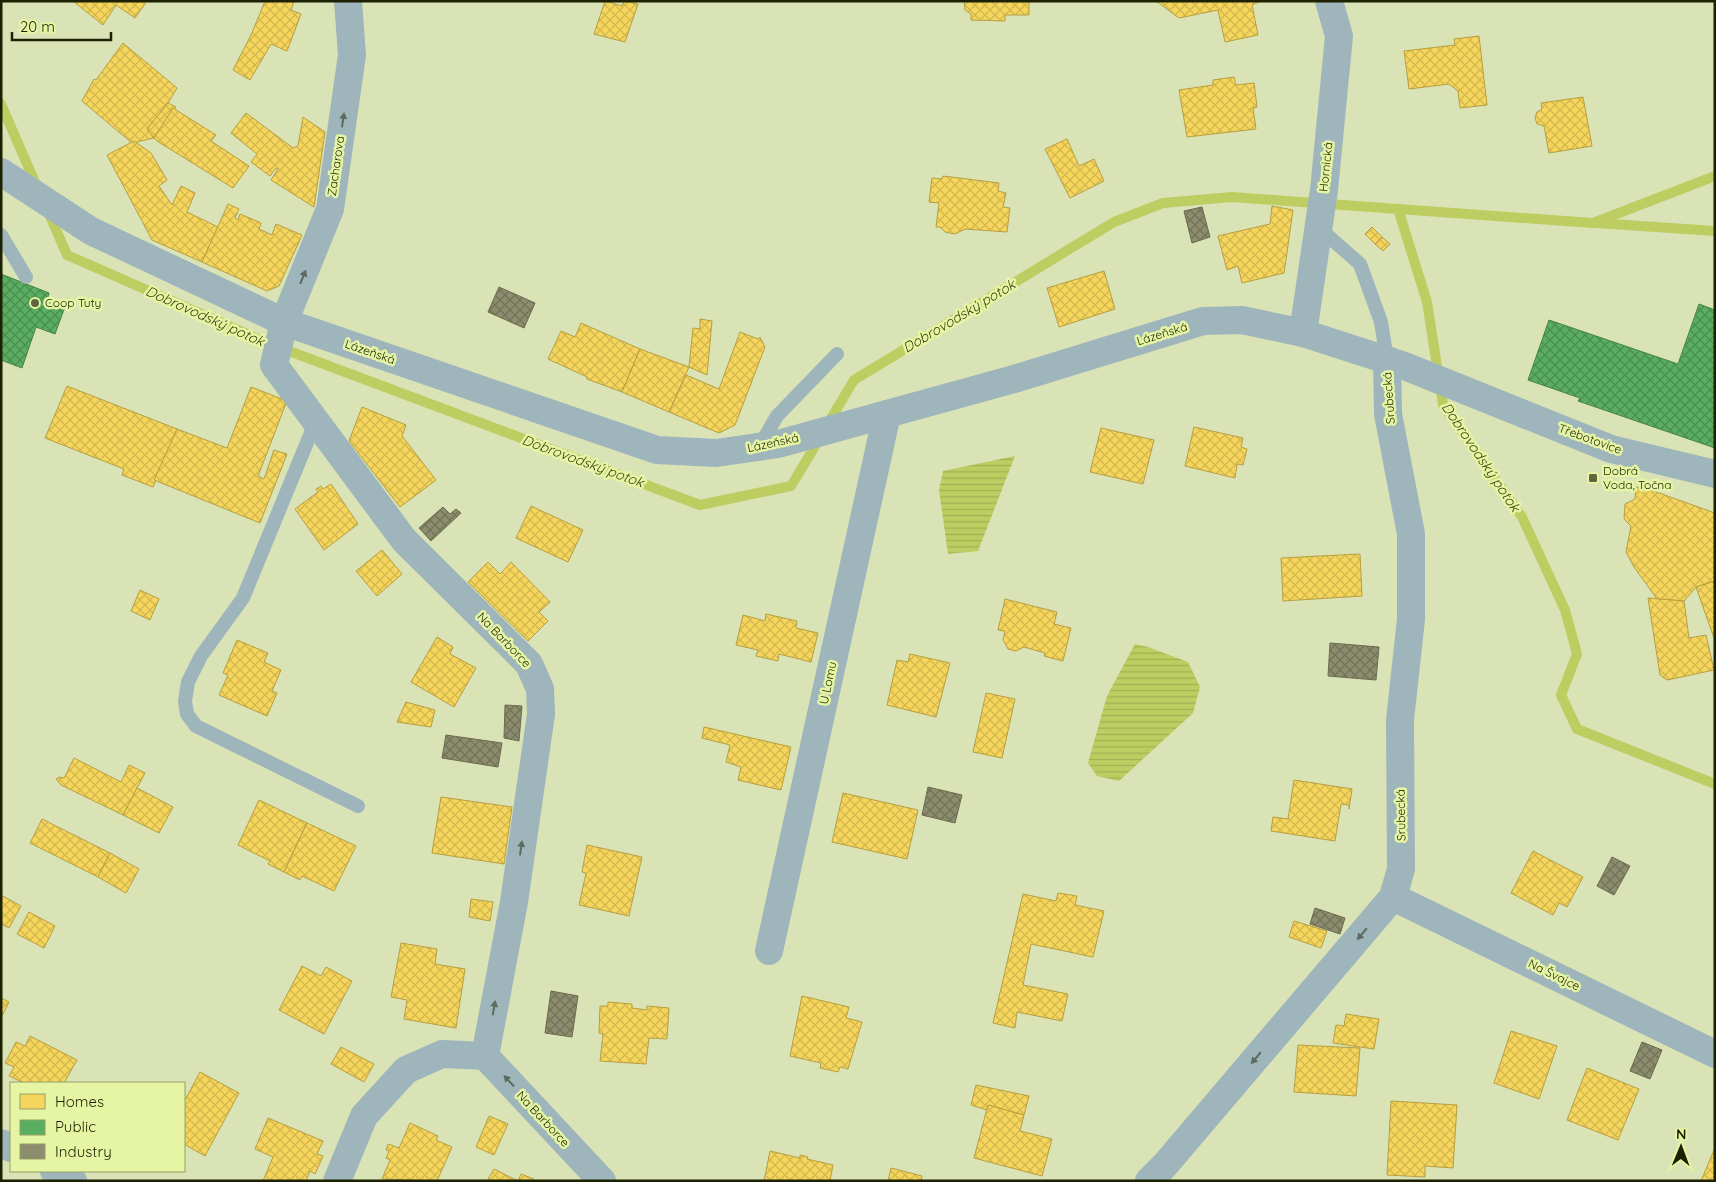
<svg xmlns="http://www.w3.org/2000/svg" width="1716" height="1182" font-family="Quicksand,sans-serif">
	<style>
		.water { fill: url(#water-rules) }
		.homes { fill: url(#homes-cross-hatch); stroke: #b59f41 }
		.public { fill: url(#public-cross-hatch); stroke: #478444 }
		.industry { fill: url(#industry-cross-hatch); stroke: #6a6c4d }
		.lines { fill: none; stroke-linecap: round; stroke-linejoin: round }
		.stream { stroke: #bdcd62; stroke-width: 10 }
		.service { stroke: #9eb5bc; stroke-width: 14 }
		.minor { stroke: #9eb5bc; stroke-width: 28 }
		.tertiary { stroke: #9eb5bc; stroke-width: 28 }
		.oneway { fill: #5d6b5e }
		.poi-dot { fill: #5e6540; stroke: #e5f5a4; stroke-width: 2 }
		.labels { text-anchor: middle; stroke-width: 5; stroke-linejoin: round; paint-order: stroke }
		.street-label { font-size: 12px; fill: #1c2101; stroke: #e5f5a4 }
		.poi-label { font-size: 12px; fill: #1c2101; stroke: #e5f5a4; text-anchor: start }
		.water-label { font-size: 14px; font-style: italic; fill: #3b420d; stroke: #e5f5a4 }
	</style>
	<defs>
		<pattern id="water-rules" width="6" height="5" patternUnits="userSpaceOnUse" patternTransform="scale(1.25)"><rect width="6" height="5" fill="#bdcd62"/><path d="M0 2.5h6" fill="none" stroke="#a2b053"/></pattern>
		<pattern id="homes-cross-hatch" width="8" height="8" patternUnits="userSpaceOnUse" patternTransform="scale(1.25)"><rect width="8" height="8" fill="#f6d55c"/><path d="M0 0l8 8M0 8l8-8" fill="none" stroke="#d2b74e"/></pattern>
		<pattern id="public-cross-hatch" width="8" height="8" patternUnits="userSpaceOnUse" patternTransform="scale(1.25)"><rect width="8" height="8" fill="#5aae61"/><path d="M0 0l8 8M0 8l8-8" fill="none" stroke="#4a8d4e"/></pattern>
		<pattern id="industry-cross-hatch" width="8" height="8" patternUnits="userSpaceOnUse" patternTransform="scale(1.25)"><rect width="8" height="8" fill="#8c8c6e"/><path d="M0 0l8 8M0 8l8-8" fill="none" stroke="#727258"/></pattern>
	</defs>
	<rect width="100%" height="100%" fill="#dae3b6"/>
	<g class="water">
		<path d="M1015 456 978 551 948 554 939 490 943 471Z"/>
		<path d="M1135 644 1148 647 1188 662 1200 687 1193 713 1119 781 1097 776 1088 763 1107 696Z"/>
	</g>
	<g class="homes">
		<path d="M73 1H147L135 18 116 5 103 25Z"/>
		<path d="M265 1H294L291 10 301 14 287 51 271 44 250 80 233 70 251 35Z"/>
		<path d="M605 1 622 6 624 1 638 4 625 42 594 34Z"/>
		<path d="M964 1H1029V15H1005V21L971 20V14L965 10Z"/>
		<path d="M1156 1H1261L1252 5 1258 35 1225 42 1218 10 1179 18Z"/>
		<path d="M1479 36 1487 105 1460 108 1458 91 1449 84 1409 89 1404 51 1455 45 1454 39Z"/>
		<path d="M123 43 177 88 168 103 147 129 154 138 132 143 82 101 94 79 96 80Z"/>
		<path d="M1234 77 1236 85 1254 83 1257 107 1253 108 1256 129 1187 137 1179 90 1213 85V80Z"/>
		<path d="M1583 97 1592 146 1549 153 1544 126 1537 124 1535 118 1537 112 1542 109 1541 103Z"/>
		<path d="M168 103 176 107 154 138 147 129Z"/>
		<path d="M173 108 216 135 211 141 249 166 233 188 157 141 154 138Z"/>
		<path d="M246 113 293 148 298 146 303 117 325 132 314 207 271 180 278 169 276 168 270 176 251 162 257 154 231 133Z"/>
		<path d="M1067 139 1079 166 1094 159 1104 181 1070 198 1045 149Z"/>
		<path d="M134 141 151 153 167 180 159 186 172 205 181 186 195 193 187 212 218 227 202 262 152 240 107 155Z"/>
		<path d="M943 176 999 183 998 191 1006 193 1003 207 1010 208 1007 232 965 229 955 234 945 232 940 227H936L939 203 929 202 932 178 942 179Z"/>
		<path d="M228 204 239 209 235 218 238 220 240 214 261 223 259 229 272 235 276 224 302 235 279 286 267 291 202 262Z"/>
		<path d="M1272 206 1293 210 1284 273 1242 283 1238 266 1227 270 1218 236 1270 224Z"/>
		<path d="M1372 227 1382 237 1375 244 1365 234Z"/>
		<path d="M1382 237 1390 244 1383 251 1375 244Z"/>
		<path d="M1104 271 1115 309 1059 327 1047 288Z"/>
		<path d="M700 319 712 321 707 375 689 367 693 328 700 329Z"/>
		<path d="M581 323 640 349 622 392 587 379V377L548 359 561 331 575 337Z"/>
		<path d="M740 332 758 339 760 337 765 347 735 425 719 433 669 412 686 375 719 389Z"/>
		<path d="M640 349 689 367 669 412 622 392Z"/>
		<path d="M67 386 177 429 153 487 122 475 124 469 45 438Z"/>
		<path d="M251 387 287 401 258 476 264 479 274 450 287 454 260 523 154 480 177 429 227 448Z"/>
		<path d="M362 407 406 425 402 436 436 480 400 507 349 441Z"/>
		<path d="M1194 427 1243 438 1241 447 1247 449 1243 465 1237 464 1235 478 1185 466Z"/>
		<path d="M1101 428 1154 440 1143 484 1090 472Z"/>
		<path d="M331 484 358 524 324 550 295 509 318 492 316 489 321 486 323 489Z"/>
		<path d="M1636 487 1645 488 1715 513V581L1696 587 1684 601 1657 599 1634 567 1626 552 1631 526 1624 519 1625 504 1635 499Z"/>
		<path d="M531 506 583 530 568 562 516 538Z"/>
		<path d="M382 550 402 574 377 596 356 571Z"/>
		<path d="M1360 554 1362 596 1283 601 1281 558Z"/>
		<path d="M488 562 500 574 511 562 550 602 539 612 548 621 528 641 468 582Z"/>
		<path d="M1715 581V638H1714L1696 587Z"/>
		<path d="M140 590 159 599 150 620 131 611Z"/>
		<path d="M1648 598 1684 601 1689 638 1706 635 1714 670 1667 680 1660 675Z"/>
		<path d="M1005 599 1057 612 1054 624 1071 628 1063 661 1044 656 1045 653 1024 647 1016 651 1008 649 1003 640 1005 631 998 630Z"/>
		<path d="M766 614 797 621 796 628 818 633 811 662 779 654 778 661 756 656 758 650 736 645 743 615 765 621Z"/>
		<path d="M437 637 453 647 450 654 476 668 454 707 411 682Z"/>
		<path d="M237 640 268 653 264 662 281 670 272 691 277 693 267 716 219 695 228 675 223 673Z"/>
		<path d="M910 654 950 663 936 717 887 705 897 660 908 662Z"/>
		<path d="M986 693 1015 699 1002 758 973 752Z"/>
		<path d="M406 702 435 710 431 727 397 722Z"/>
		<path d="M704 727 791 747 781 790 738 780 741 767 726 762 730 745 702 738Z"/>
		<path d="M74 758 121 782 129 765 145 773 123 815 61 785 56 779 59 777 64 778Z"/>
		<path d="M1294 780 1352 789 1349 809V805L1341 804 1335 841 1271 831 1273 817 1288 819Z"/>
		<path d="M137 788 173 807 159 833 123 815Z"/>
		<path d="M843 793 918 810 907 859 832 842Z"/>
		<path d="M441 797 512 807 504 864 432 853Z"/>
		<path d="M259 800 307 823 284 872 268 864 270 861 238 845Z"/>
		<path d="M42 819 110 853 98 877 30 843Z"/>
		<path d="M307 823 356 846 334 891 302 876 300 880 284 872Z"/>
		<path d="M587 845 642 857 629 916 579 905 586 873 582 872Z"/>
		<path d="M1533 851 1583 877 1567 907 1559 903 1553 915 1511 893Z"/>
		<path d="M110 853 139 869 126 893 98 877Z"/>
		<path d="M1058 893 1077 896 1075 905 1104 911 1093 957 1031 944 1023 985 1068 994 1062 1021 1017 1012 1015 1028 993 1023 1023 894 1056 901Z"/>
		<path d="M1 895 21 906 9 928 1 924Z"/>
		<path d="M471 899 493 902 490 921 469 917Z"/>
		<path d="M29 912 55 926 44 948 17 934Z"/>
		<path d="M1294 921 1327 931 1321 948 1289 937Z"/>
		<path d="M401 943 437 949 435 964 465 969 456 1028 404 1019 407 1000 391 997Z"/>
		<path d="M302 966 321 976 326 967 352 981 324 1034 279 1010Z"/>
		<path d="M802 996 849 1007 846 1018 862 1022 848 1069 840 1067 838 1072 820 1068 821 1063 790 1056Z"/>
		<path d="M1 998 9 1002 1 1018Z"/>
		<path d="M608 1002 632 1004V1008L647 1010V1006L669 1008 667 1039 649 1038 646 1064 600 1061 603 1034 599 1033 600 1006H608Z"/>
		<path d="M1346 1014 1379 1019 1374 1049 1333 1043 1336 1025 1344 1026Z"/>
		<path d="M1511 1031 1557 1046 1539 1099 1494 1083Z"/>
		<path d="M30 1036 77 1060 64 1083H24L9 1076 14 1067 5 1063 16 1042 25 1046Z"/>
		<path d="M1298 1045 1360 1048 1356 1096 1294 1092Z"/>
		<path d="M341 1047 374 1064 364 1082 331 1064Z"/>
		<path d="M1587 1068 1639 1089 1618 1140 1567 1120Z"/>
		<path d="M200 1072 239 1093 205 1156 184 1144V1102Z"/>
		<path d="M976 1085 1029 1096 1024 1115 988 1105 987 1110 971 1105Z"/>
		<path d="M1391 1101 1457 1105 1453 1168 1425 1166V1177L1387 1175Z"/>
		<path d="M988 1105 1024 1115 1020 1131 1052 1139 1042 1176 974 1158Z"/>
		<path d="M489 1116 508 1124 494 1155 476 1147Z"/>
		<path d="M268 1118 323 1141 317 1154 323 1156 315 1174 310 1171 306 1181H263L273 1157 255 1149Z"/>
		<path d="M410 1123 438 1136 436 1140 452 1147 437 1181 382 1179 390 1160 386 1158 389 1151 386 1150 388 1144 399 1148Z"/>
		<path d="M1714 1150 1715 1181H1701Z"/>
		<path d="M770 1151 800 1158V1155L808 1157 807 1159 833 1165 830 1181H764Z"/>
		<path d="M891 1168 922 1176 921 1181H888Z"/>
		<path d="M494 1169 518 1181 521 1174 534 1179 533 1181H487Z"/>
	</g>
	<g class="public">
		<path d="M1 274 49 293 48 299 60 303 58 306 63 308 66 304 55 334 36 327 22 368 1 360Z"/>
		<path d="M1699 304 1715 310V448L1578 401 1580 398 1528 380 1549 320 1678 364Z"/>
	</g>
	<g class="industry">
		<path d="M1202 207 1210 237 1192 243 1184 211Z"/>
		<path d="M499 287 535 303 524 328 488 312Z"/>
		<path d="M443 507 450 514 456 509 461 513 431 541 419 528Z"/>
		<path d="M1330 643 1379 647 1376 680 1328 676Z"/>
		<path d="M505 705 522 706 519 741 504 738Z"/>
		<path d="M446 735 502 743 498 767 442 758Z"/>
		<path d="M928 787 962 795 955 823 922 815Z"/>
		<path d="M1612 857 1630 866 1614 895 1597 886Z"/>
		<path d="M1315 908 1345 918 1340 934 1310 924Z"/>
		<path d="M551 991 578 996 572 1037 545 1033Z"/>
		<path d="M1642 1042 1662 1050 1650 1079 1630 1071Z"/>
	</g>
	<g class="lines">
		<g class="stream">
			<path d="M1 104 37 187"/>
			<path d="M47 209 67 255 265 342 700 505 791 486 820 438"/>
			<path d="M1398 209 1593 223 1715 176"/>
			<path d="M1596 223 1715 231"/>
			<path d="M827 425 854 380 1114 222 1163 203 1232 197 1398 209 1427 302 1443 405 1522 517 1565 610 1577 654 1561 695 1577 729 1715 784"/>
		</g>
		<g class="service">
			<path d="M1319 228 1360 264 1381 322 1387 360"/>
			<path d="M1 235 26 277"/>
			<path d="M315 423 243 598 201 656 188 682 185 701 187 714 196 726 358 806"/>
			<path d="M759 447 777 416 837 354"/>
		</g>
		<g class="minor">
			<path d="M348 1 352 55 330 209 284 322 274 365 404 540 529 664 540 689 541 714 514 902 485 1056"/>
			<path d="M1303 333 1324 190 1339 36 1329 1"/>
			<path d="M1393 897 1715 1054"/>
			<path d="M769 951 887 414"/>
			<path d="M1 1143 11 1148"/>
			<path d="M54 1171 73 1181"/>
			<path d="M337 1181 364 1116 406 1070 442 1054 485 1056 602 1181"/>
			<path d="M1149 1181 1165 1165 1393 897 1401 869 1400 720 1411 619V534L1388 414 1387 360"/>
		</g>
		<path class="tertiary" d="M1 172 91 231 284 322 657 450 716 453 778 444 1014 379 1203 321 1242 320 1303 333 1402 365 1611 449 1715 474"/>
	</g>
	<defs><path id="oneway-solid" d="M-6-.8H1V-3.2L6.5 0L1 3.2V.8H-6Z" transform="scale(1.25)"/></defs>
	<g class="oneway">
		<use href="#oneway-solid" transform="translate(343 120) rotate(-82)"/>
		<use href="#oneway-solid" transform="translate(303 277) rotate(-68)"/>
		<use href="#oneway-solid" transform="translate(521 848) rotate(-82)"/>
		<use href="#oneway-solid" transform="translate(1362 934) rotate(130)"/>
		<use href="#oneway-solid" transform="translate(494 1008) rotate(-80)"/>
		<use href="#oneway-solid" transform="translate(1256 1058) rotate(130)"/>
		<use href="#oneway-solid" transform="translate(509 1081) rotate(-133)"/>
	</g>
	<g class="poi-dot">
		<circle cx="35" cy="303" r="5"/>
		<rect x="1588" y="473" width="10" height="10" rx="2.5"/>
	</g>
	<g class="labels">
		<g class="street-label">
			<text transform="translate(336 166) rotate(-82)" y="4">Zacharova</text>
			<text transform="translate(1326 167) rotate(-84)" y="4">Hornická</text>
			<text transform="translate(1162 334) rotate(-17)" y="4">Lázeňská</text>
			<text transform="translate(370 352) rotate(19)" y="4">Lázeňská</text>
			<text transform="translate(1389 398) rotate(-94)" y="4">Srubecká</text>
			<text transform="translate(1590 439) rotate(20)" y="4">Třebotovice</text>
			<text transform="translate(773 443) rotate(-12)" y="4">Lázeňská</text>
			<text transform="translate(504 640) rotate(46)" y="4">Na Barborce</text>
			<text transform="translate(828 683) rotate(-78)" y="4">U Lomu</text>
			<text transform="translate(1401 815) rotate(-91)" y="4">Srubecká</text>
			<text transform="translate(1554 975) rotate(26)" y="4">Na Švajce</text>
			<text transform="translate(543 1119) rotate(47)" y="4">Na Barborce</text>
		</g>
		<g class="poi-label">
			<text x="45" y="307">Coop Tuty</text>
			<text x="1603" y="475">Dobrá<tspan x="1603" dy="14">Voda, Točna</tspan></text>
		</g>
		<g class="water-label">
			<text transform="translate(205 316) rotate(24)" y="5">Dobrovodský potok</text>
			<text transform="translate(959 316) rotate(-31)" y="5">Dobrovodský potok</text>
			<text transform="translate(1481 457) rotate(56)" y="5">Dobrovodský potok</text>
			<text transform="translate(583 461) rotate(20)" y="5">Dobrovodský potok</text>
		</g>
	</g>
	<rect width="1716" height="1182" fill="none" stroke="#1c2101" stroke-width="5"/>
	<rect x="10" y="1082" width="175" height="90" fill="#e5f5a4" stroke="#95a063"/>
	<rect x="20" y="1094" width="25" height="15" fill="#f6d55c" stroke="#95a063"/>
	<text x="55" y="1107" font-size="15" fill="#1c2101">Homes</text>
	<rect x="20" y="1120" width="25" height="15" fill="#5aae61" stroke="#95a063"/>
	<text x="55" y="1132" font-size="15" fill="#1c2101">Public</text>
	<rect x="20" y="1144" width="25" height="15" fill="#8c8c6e" stroke="#95a063"/>
	<text x="55" y="1157" font-size="15" fill="#1c2101">Industry</text>
	<g transform="translate(1681 1147) rotate(1)" stroke="#e5f5a4" stroke-width="4" paint-order="stroke">
	<path d="M0-4L9 19L0 12L-9 19Z" fill="#1c2101"/>
	<text y="-8" font-size="14" font-weight="bold" text-anchor="middle" fill="#1c2101">N</text>
	</g>
	<path d="M12 32v8h99v-8" fill="none" stroke="#1c2101" stroke-width="2.5"/>
	<text x="20" y="32" font-size="15" fill="#1c2101" stroke="#e5f5a4" stroke-width="4" paint-order="stroke">20 m</text>
</svg>
